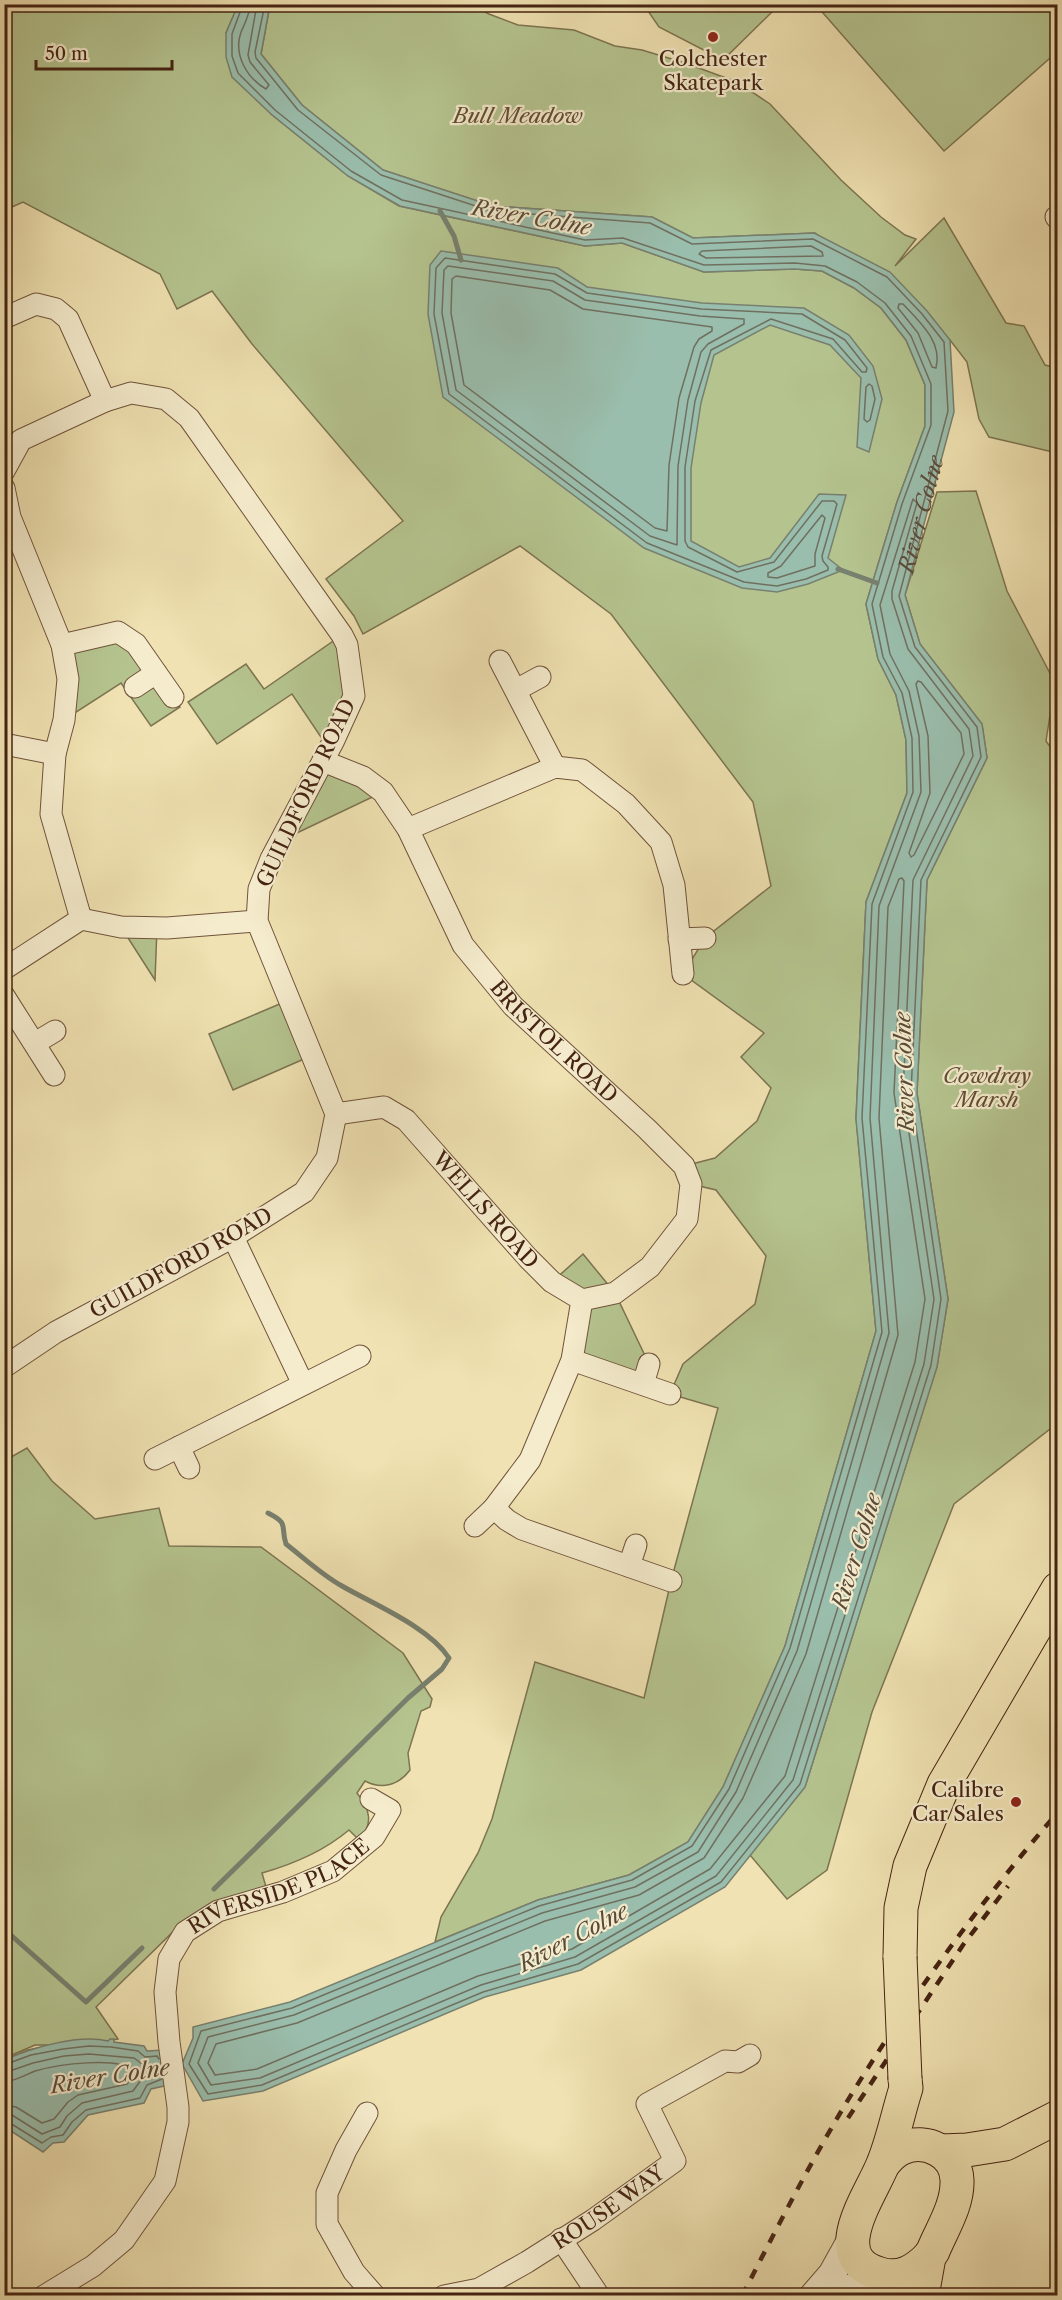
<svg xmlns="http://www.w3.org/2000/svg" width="1062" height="2300" font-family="'Libre Caslon Text',serif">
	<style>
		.green { fill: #b5c48f; stroke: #7d7451; stroke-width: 1.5 }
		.water { fill: #9abead; stroke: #78806f; stroke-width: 1.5 }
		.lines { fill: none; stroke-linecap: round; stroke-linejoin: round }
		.shore { stroke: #707060; stroke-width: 1.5 }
		.stream { stroke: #78806f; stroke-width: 5 }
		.minor-casing { stroke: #70533b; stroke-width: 23 }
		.tertiary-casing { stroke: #70533b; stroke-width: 29 }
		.primary-casing { stroke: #452313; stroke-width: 35 }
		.minor { stroke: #f5eccd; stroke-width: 21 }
		.tertiary { stroke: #f5eccd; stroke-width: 27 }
		.primary { stroke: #f0e2b2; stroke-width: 33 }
		.rail { stroke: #452313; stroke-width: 4.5; stroke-dasharray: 10 10; stroke-linecap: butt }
		.primary-bridge-casing { stroke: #452313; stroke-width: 35; stroke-linecap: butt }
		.primary-bridge { stroke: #f0e2b2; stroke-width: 33 }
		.poi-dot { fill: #8f2418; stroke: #f5eccd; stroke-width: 2 }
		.labels { text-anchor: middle; stroke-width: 4.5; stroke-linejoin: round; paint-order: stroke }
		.poi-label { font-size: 21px; fill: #452313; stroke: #f5eccd }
		.park-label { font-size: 21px; font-style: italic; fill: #614b32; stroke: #f5eccd }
		.street-label { font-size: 21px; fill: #452313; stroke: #f5eccd }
		.water-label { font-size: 22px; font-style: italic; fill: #5a4a3a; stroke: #f5eccd }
	</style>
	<rect width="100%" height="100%" fill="#f0e2b2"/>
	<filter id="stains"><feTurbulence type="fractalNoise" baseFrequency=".00333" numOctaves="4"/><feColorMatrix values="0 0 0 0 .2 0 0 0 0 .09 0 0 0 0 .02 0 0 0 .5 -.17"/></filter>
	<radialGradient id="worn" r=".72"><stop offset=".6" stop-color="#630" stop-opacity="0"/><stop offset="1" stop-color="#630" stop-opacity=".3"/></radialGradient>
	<g class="green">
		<path d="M4 5H238L226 33 271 114 348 176 399 206 585 246 622 243 704 272 795 269 822 271 854 288 881 308 906 340 925 385V426L897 502 866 604 878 659 896 695 906 740 907 793 866 902 856 1118 876 1331 785 1646 723 1787 688 1842 629 1875 538 1900 435 1942 441 1917 478 1853 492 1819 535 1662 644 1698 671 1581 718 1408 670 1394 683 1364 755 1304 766 1256 716 1190 691 1184 684 1166 715 1158 757 1121 771 1088 741 1057 764 1033 683 974 705 938 771 886 753 802 611 614 520 546 363 634 354 616 326 579 403 521 252 344 212 291 177 309 160 274 23 202 5 210Z"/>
		<path d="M270 5H472L489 14 518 25 574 30 615 46 642 50 685 63 737 82 770 104 841 180 881 217 905 235 916 239 895 266 944 218 1006 323 1024 326 1045 365 1057 368V453L989 437 979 419 967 362 950 340 815 233 693 238 652 217 493 206 428 185 383 170 302 105 261 54Z"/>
		<path d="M644 5H767L773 11 723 60 659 27Z"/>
		<path d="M816 5H1051L1057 11V52L944 151Z"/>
		<path d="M976 491 1007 591 1055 683 1046 741 1058 758 1057 1414 1050 1429 954 1504 872 1712 827 1870 787 1899 750 1855 805 1787 937 1366 948 1299 917 1093 927 880 987 758 982 724 920 644 905 595 937 492Z"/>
		<path d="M118 632 136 644 180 707 151 726 121 683 64 720 62 645Z"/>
		<path d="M342 635 354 696 329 749 292 694 217 744 188 702 246 664 264 689Z"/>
		<path d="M323 761 383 792 280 841Z"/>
		<path d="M121 927 157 928 155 980Z"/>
		<path d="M289 1000 313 1055 233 1090 209 1034Z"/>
		<path d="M583 1254 615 1293 649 1364 643 1384 572 1360 582 1301 552 1282Z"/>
		<path d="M27 1448 52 1481 95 1519 159 1508 169 1546 261 1547 403 1653 432 1699 430 1707 421 1711 408 1753 410 1770C399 1785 382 1790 365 1781L357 1793C370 1809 374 1824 359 1840L349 1830C324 1851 294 1864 262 1873L266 1887 176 1929 96 2007 118 2039 5 2060 28 2050 51 2045H35L5 2058 4 1461Z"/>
	</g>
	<g class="water">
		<path d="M270 4 261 54 302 105 383 170 493 206 652 217 693 238 814 233 890 272 927 311 950 340 954 412 905 595 920 644 982 724 987 758 927 880 917 1093 948 1299 937 1367 805 1787 725 1887 581 1970 485 1997 263 2091 203 2101 182 2064 193 2038V2027L290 2002 538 1900 629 1875 688 1842 723 1787 785 1646 876 1331 856 1119 866 902 907 793 906 740 896 695 878 659 866 604 897 502 925 426V385L906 340 881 308 854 288 822 271 795 269 704 272 622 243 585 246 400 206 348 176 271 114 232 77 226 57V33L238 5Z"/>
		<path d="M441 251 558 268 587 287 702 303 804 308 849 335 873 366 882 399 869 452 857 447 861 378 830 345 770 325 714 355 701 403 691 468V541L739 567 770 558 819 494 846 495 828 558 843 570 808 584 777 592 742 588 644 548 443 397 428 314 430 265Z"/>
		<path d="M110 2039H114V2042L144 2046 147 2051 164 2050 169 2085 151 2089 144 2103 88 2115 64 2142 53 2143 43 2152 5 2127 4 2060C32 2048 77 2034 108 2041Z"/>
	</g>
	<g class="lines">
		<g class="shore">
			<path id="s1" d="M243 4 232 34V56L238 73 275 110 351 171 402 200 585 240 623 238 704 265 795 263 825 266 857 282 885 303 911 336 931 384V425L902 504 872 604 883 657 902 693 912 738 913 792 872 904 862 1118 882 1332 790 1648 729 1789 692 1846 632 1880 539 1906 292 2008 201 2031 189 2064 208 2094 262 2085 483 1992 578 1964 721 1882 800 1784 931 1365 941 1299 911 1093 921 880 981 757 977 727 915 647 899 596 948 411 944 342 922 314 887 277 813 239 692 244 650 223 491 211 381 175 298 110 256 58 255 52 265 4"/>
			<path d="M250 4C250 14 245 23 241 32 233 55 247 78 266 89L269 85 250 62 248 55 257 4"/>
			<path d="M811 246 822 252 823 256 706 258 699 254 702 251Z"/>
			<path d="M445 258 555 274 587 293 701 309 802 314 845 340 867 368 866 372H862L833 339 771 319 711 350 695 401 685 467V541L688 547 737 572 774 562 822 501H834L837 504 822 556 823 561 828 567V570L806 579 777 586 744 582 647 543 449 394 434 314 436 268Z"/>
			<path d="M448 266 553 281 585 300 700 316 744 319V324L708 344 701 352 688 400 678 466 677 545 650 536 456 390 442 313 444 270Z"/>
			<path d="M456 276 550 290 583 309 712 327V331L699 339 694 347 679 398 669 465 667 531 655 528 464 385 451 313 452 279Z"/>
			<path d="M899 304H903C919 321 943 342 936 368L932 367 918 333 898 308Z"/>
			<path d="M869 384 872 386 875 399 870 420 867 422 864 419 866 387Z"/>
			<path d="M913 499 917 503 892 591V599L908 649 969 729 973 756 913 880 903 1093 934 1299 924 1364 793 1780 716 1876 575 1957 481 1985 260 2078 211 2085 198 2063 208 2037 294 2015 542 1913 635 1887 698 1852 736 1792 797 1651 889 1333 870 1118 879 906 921 792 919 736 909 691 890 654 880 605Z"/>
			<path d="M822 515 825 518 815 554V566L777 578 768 577V573L781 566Z"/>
			<path d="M918 681 921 682 961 733 964 754 914 855 911 857 909 853 930 793 928 736 916 684Z"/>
			<path d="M902 878 904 881 894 1093 925 1299 915 1362 785 1776 710 1869 572 1949 478 1976 257 2069 215 2075 208 2063 216 2044 297 2023 545 1921 639 1895 704 1858 743 1798 806 1654 898 1335 879 1118 888 907 899 879Z"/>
			<path d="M4 2065 31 2055 63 2049 89 2046 111 2047 138 2051 145 2057 157 2056 159 2059"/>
			<path d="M4 2073 33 2063 64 2056 89 2054 134 2058 142 2064 152 2065 154 2072 141 2080 133 2091 82 2103 67 2116 60 2127 42 2134 12 2115 4 2114"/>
			<path d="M4 2082C16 2081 25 2075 35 2071 56 2065 120 2055 135 2072L127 2084 78 2095 68 2102 54 2119 42 2123 16 2107 4 2105"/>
			<path d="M4 2122 10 2123 42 2143 51 2137 63 2135 72 2122 86 2110 140 2098 147 2085 162 2079"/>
		</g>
		<g class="stream">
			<path d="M440 211 454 236 461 260"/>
			<path d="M838 569 877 583"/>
			<path d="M214 1889 408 1698 442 1669 449 1658C429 1627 373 1604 342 1586 322 1575 304 1558 286 1544 280 1526 290 1524 268 1513"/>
			<path d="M4 1929 86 2002 142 1948"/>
		</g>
		<g class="minor-casing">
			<g id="minor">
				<path d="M1056 217 1058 219"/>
				<path d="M4 318 36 304 56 309 68 319 105 401"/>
				<path d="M4 471 21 440 105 401 131 393 166 399 189 418 342 635 347 645 354 696 334 740 271 859 259 889 257 921 336 1114 327 1158 304 1192 233 1237 56 1332 4 1367"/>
				<path d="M4 488 10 517 62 645 68 679 64 720 55 754 51 814 81 919"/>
				<path d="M62 645 118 632 136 644 173 697"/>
				<path d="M500 661 555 767"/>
				<path d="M135 687 156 673"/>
				<path d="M516 690 540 677"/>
				<path d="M4 744 55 754"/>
				<path id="s2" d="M323 761 363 777 383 792 408 829 463 945 513 1006 647 1129 684 1166 691 1184 687 1219 650 1267 615 1293 582 1300"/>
				<path d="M408 829 555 767 582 770 626 804 661 842 674 885 683 974"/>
				<path d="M679 939 705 938"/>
				<path d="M4 969 81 919 121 927 167 928 257 921"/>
				<path d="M4 996 54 1075"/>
				<path d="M35 1043 55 1031"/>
				<path id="s3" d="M336 1114 384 1107 406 1120 528 1258 552 1282 582 1300 572 1360 530 1460 494 1508 507 1520 522 1529 671 1581"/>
				<path d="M233 1237 303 1384"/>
				<path d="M572 1360 670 1394"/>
				<path d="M643 1384 649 1364"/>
				<path d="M179 1447 189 1468"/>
				<path d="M155 1459 360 1356"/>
				<path d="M475 1526 494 1508"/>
				<path d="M629 1566 636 1545"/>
				<path d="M367 2113 346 2150 327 2193V2224L354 2272 375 2296"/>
				<path d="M561 2239 599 2296"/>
				<path id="s4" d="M44 2296 93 2266 124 2240 165 2181 178 2122V2107L169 2042 165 1992 169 1959 185 1932 218 1911 283 1892 333 1871 374 1837 390 1810 371 1799"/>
				<path id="s5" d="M444 2296 479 2289 527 2262 593 2220 675 2161 647 2104 725 2061 738 2062 750 2055"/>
			</g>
		</g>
		<g class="tertiary-casing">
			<g id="tertiary">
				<path d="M813 2296 832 2274 852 2238"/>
				<path d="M839 2296 876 2273"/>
			</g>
		</g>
		<g class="primary-casing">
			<g id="primary">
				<path d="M900 1957 901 1908 910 1866 944 1784 1058 1589"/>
				<path d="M905 2079 906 2088C898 2113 893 2140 883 2164 871 2195 823 2258 880 2274 900 2280 915 2271 929 2257"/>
				<path d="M942 2151 967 2150 1005 2144 1058 2117"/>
				<path d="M884 2163C889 2157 894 2151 902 2148 926 2138 956 2152 957 2180 958 2205 942 2229 933 2251L929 2257 922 2296"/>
			</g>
		</g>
		<use href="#minor" class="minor"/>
		<use href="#tertiary" class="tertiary"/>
		<use href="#primary" class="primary"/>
		<g class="rail">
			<path d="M848 2118 963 1945 1008 1886"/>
			<path d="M742 2296C781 2220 822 2139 868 2068 925 1978 988 1893 1058 1812"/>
		</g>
		<g class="primary-bridge-casing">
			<path id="primary-bridge" d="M900 1957 905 2079"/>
		</g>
		<use href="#primary-bridge" class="primary-bridge"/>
	</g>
	<g class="poi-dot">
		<circle cx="713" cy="37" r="6"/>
		<circle cx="1016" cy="1802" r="6"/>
	</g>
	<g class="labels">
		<g class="poi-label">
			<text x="713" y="66">Colchester<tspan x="713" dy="24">Skatepark</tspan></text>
			<text x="1004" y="1797" text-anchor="end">Calibre<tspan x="1004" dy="24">Car Sales</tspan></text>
		</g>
		<g class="park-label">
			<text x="518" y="123">Bull Meadow</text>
			<text x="987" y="1083">Cowdray<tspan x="987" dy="24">Marsh</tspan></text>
		</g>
		<g class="street-label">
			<text transform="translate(306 793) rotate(-65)" y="7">GUILDFORD ROAD</text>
			<text dy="7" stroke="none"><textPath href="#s2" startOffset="374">BRISTOL ROAD</textPath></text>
			<text dy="7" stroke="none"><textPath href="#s3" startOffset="194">WELLS ROAD</textPath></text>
			<text transform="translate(181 1263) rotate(-29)" y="7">GUILDFORD ROAD</text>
			<text dy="7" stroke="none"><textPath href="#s4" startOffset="531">RIVERSIDE PLACE</textPath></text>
			<text dy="7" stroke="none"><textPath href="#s5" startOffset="189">ROUSE WAY</textPath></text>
		</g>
		<g class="water-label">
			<text transform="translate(532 217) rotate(10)" y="8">River Colne</text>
			<text dy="8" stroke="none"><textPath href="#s1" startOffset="5016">River Colne</textPath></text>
			<text transform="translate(904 1072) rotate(-92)" y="8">River Colne</text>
			<text transform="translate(856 1551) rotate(-73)" y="8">River Colne</text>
			<text transform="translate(573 1937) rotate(-28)" y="8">River Colne</text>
			<text transform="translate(110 2076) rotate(-9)" y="8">River Colne</text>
		</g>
	</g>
	<rect width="1062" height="2300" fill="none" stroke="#f0e2b2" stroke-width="24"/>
	<rect x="6" y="6" width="1050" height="2288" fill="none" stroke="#452313" stroke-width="3"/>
	<rect x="12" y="12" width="1038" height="2276" fill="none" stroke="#452313" stroke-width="1.5"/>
	<path d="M36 60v9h136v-9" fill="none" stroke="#452313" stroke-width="3"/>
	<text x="45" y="60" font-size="18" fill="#452313" stroke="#f5eccd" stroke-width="4.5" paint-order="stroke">50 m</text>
	<rect width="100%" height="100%" filter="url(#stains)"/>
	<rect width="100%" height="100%" fill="url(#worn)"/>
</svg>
